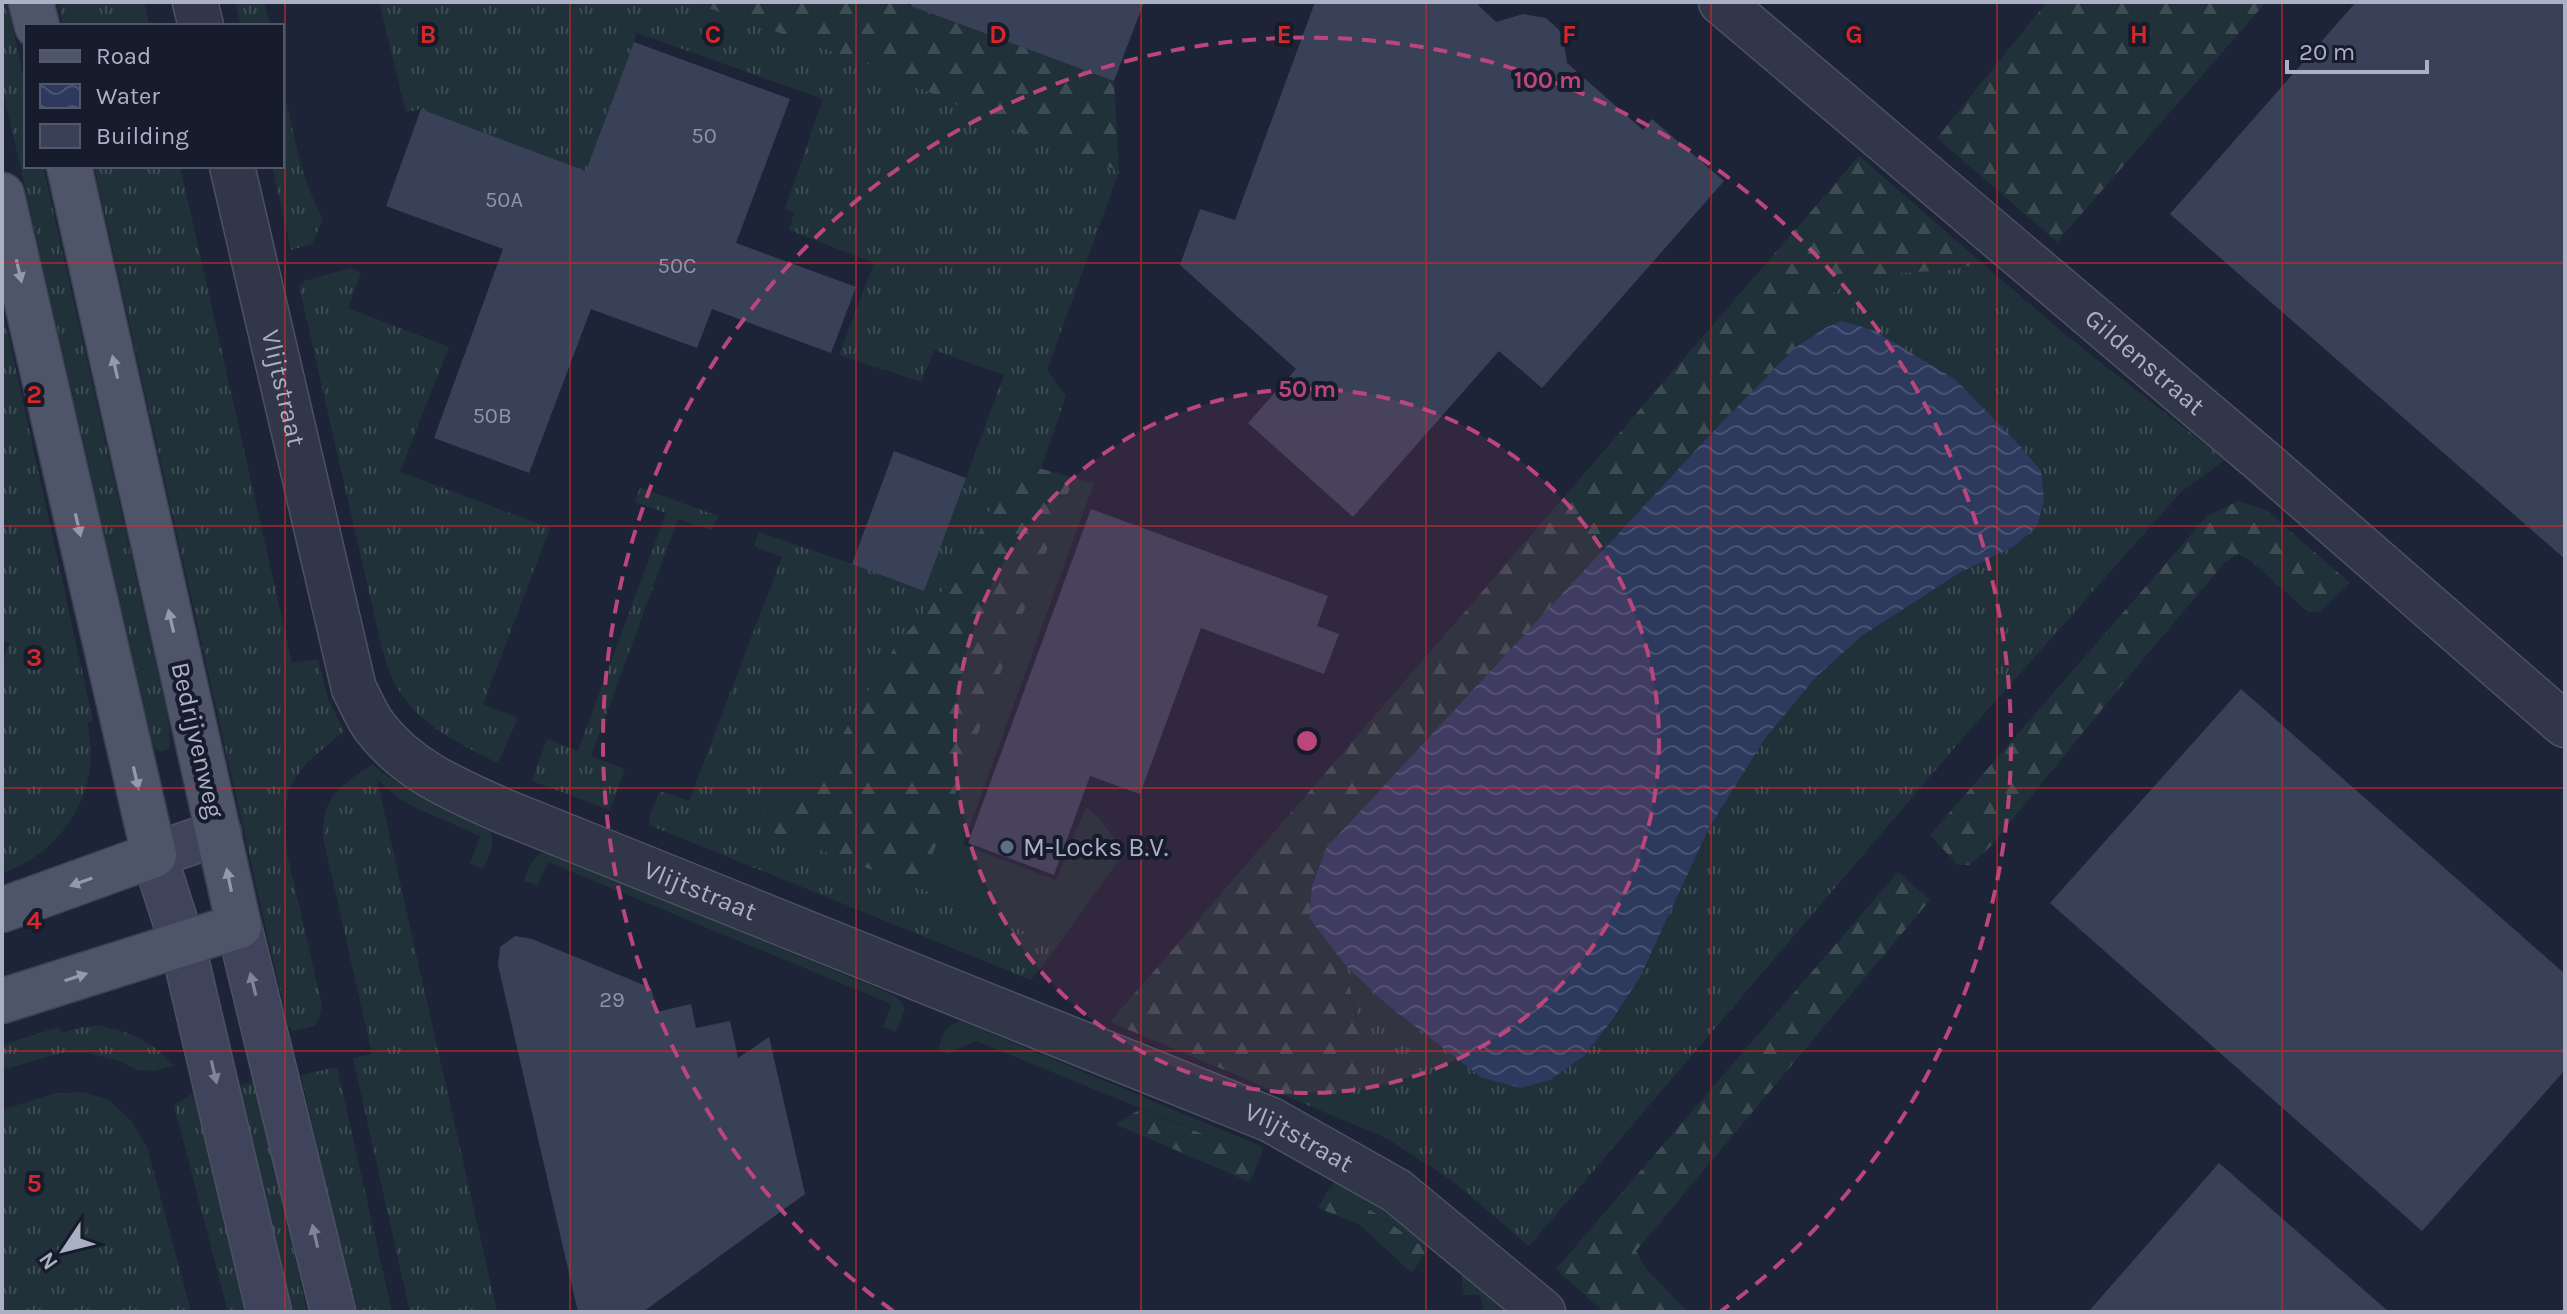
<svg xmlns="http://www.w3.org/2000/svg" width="2567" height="1314" font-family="Karla,sans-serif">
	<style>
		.grass { fill: url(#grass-tufts) }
		.forest { fill: url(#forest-firs) }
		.garden { fill: #203139 }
		.water { fill: url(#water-waves) }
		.building { fill: #394158 }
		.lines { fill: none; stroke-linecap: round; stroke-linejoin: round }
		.street-casing { stroke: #4c5163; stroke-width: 47 }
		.secondary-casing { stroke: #4c5163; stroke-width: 47 }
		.primary-casing { stroke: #3b4052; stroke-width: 47 }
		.street { stroke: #313748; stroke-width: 44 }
		.secondary { stroke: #3f445c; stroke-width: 44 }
		.primary { stroke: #4f5569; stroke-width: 44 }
		.oneway { fill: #9499ae }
		.oneway2 { fill: #80859b }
		.grid { fill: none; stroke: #d62828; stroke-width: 2; stroke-opacity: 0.55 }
		.ring { fill: none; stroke: #bb467b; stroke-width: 4; stroke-dasharray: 14 10 }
		.service-dot { fill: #5c6f8a; stroke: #171c2c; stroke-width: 3 }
		.labels { text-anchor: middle; stroke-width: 8; stroke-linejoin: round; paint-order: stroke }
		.number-label { font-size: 22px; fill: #8e94aa }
		.street-label { font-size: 26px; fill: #abb0c5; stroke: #171c2c }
		.poi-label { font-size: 26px; fill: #abb0c5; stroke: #171c2c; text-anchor: start }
		.grid-label { font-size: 26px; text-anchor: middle; font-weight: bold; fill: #d62828; stroke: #171c2c; stroke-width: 8; stroke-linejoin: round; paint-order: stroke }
		.centre { fill: #bb467b; stroke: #171c2c; stroke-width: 4 }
		.ring-label { font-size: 24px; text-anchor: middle; font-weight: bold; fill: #bb467b; stroke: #171c2c; stroke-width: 8; stroke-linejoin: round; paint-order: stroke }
	</style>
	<defs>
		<pattern id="grass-tufts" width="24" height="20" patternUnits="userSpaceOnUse" patternTransform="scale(2)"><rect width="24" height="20" fill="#203139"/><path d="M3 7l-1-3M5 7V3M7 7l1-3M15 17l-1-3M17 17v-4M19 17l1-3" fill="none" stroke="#3e4c54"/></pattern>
		<pattern id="forest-firs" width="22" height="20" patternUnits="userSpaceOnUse" patternTransform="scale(2)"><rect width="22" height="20" fill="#203139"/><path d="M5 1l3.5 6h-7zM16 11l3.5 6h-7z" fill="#3e4c54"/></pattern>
		<pattern id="water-waves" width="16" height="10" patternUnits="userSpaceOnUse" patternTransform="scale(2)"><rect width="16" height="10" fill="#2e395e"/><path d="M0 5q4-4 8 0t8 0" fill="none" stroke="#4a5374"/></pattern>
	</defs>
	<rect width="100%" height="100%" fill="#1e2438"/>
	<g class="grass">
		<path d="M2 2H7L26 88V166H43L168 719 170 742 169 748 163 751 157 750 153 744 2 87Z"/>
		<path d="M58 2H144L149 26H63Z"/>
		<path d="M235 2H264L270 26H241Z"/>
		<path d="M379 2H691L863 62 1008 128 1119 171 1047 370 1066 396 1041 468 1014 461 960 571 896 645 825 764 752 823 920 888 1058 945 1031 980 649 825 650 815 660 791 689 801 782 557 754 546 758 532 852 564 966 478 1004 375 934 350 921 382 839 355 874 263 789 230 794 213 785 208 823 99 637 33 598 138 600 176 421 109 406 112Z"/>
		<path d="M282 81C293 128 299 176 323 219L312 244 291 250 272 166H282Z"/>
		<path d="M94 166H180L292 663 318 659 328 699 344 731 306 763 290 786 284 813 287 853 322 1005 319 1018 314 1026 293 1031 288 1026Z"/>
		<path d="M1982 263 2067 336 2225 460 2181 492 1968 732 1529 1246 1455 1183 1388 1139 1336 1117C1375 1061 1359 1026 1345 965L1385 1003 1482 1078 1521 1088 1550 1080 1584 1056 1612 1020 1639 979 1709 828 1766 737 1817 676 1863 635 1961 572 2013 547 1956 380 1875 331 1827 327 1796 347C1804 333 1811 317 1822 304 1850 268 1904 273 1945 270 1957 269 1970 265 1982 263Z"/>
		<path d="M351 268 361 273 348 308 449 347 400 472 550 528 483 704 518 718 498 763C460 744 416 724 395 684 389 674 386 660 382 649L299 286 304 281Z"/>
		<path d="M2 306 93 721 87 723C89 733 91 744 91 754 90 809 53 856 2 873V664L10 643 2 640Z"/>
		<path d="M640 488 718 516 712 530 678 519 591 756 625 769 610 810 532 781 547 739 578 751 666 513 635 502Z"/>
		<path d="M372 764 383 773 377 780 497 1312H410L353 1058 372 1054 323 837C322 794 341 787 372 764Z"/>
		<path d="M101 1026C131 1032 154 1042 174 1066L152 1071 139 1070 119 1061 88 1053H61L2 1070V1045L59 1027 61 1033 83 1027Z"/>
		<path d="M337 1067 392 1312H354L301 1075Z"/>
		<path d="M256 1081 307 1312H283L234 1087Z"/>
		<path d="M83 1092 109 1100 132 1122 147 1147 191 1312H2V1110L52 1094Z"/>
		<path d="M193 1093 252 1312H228L174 1105Z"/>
	</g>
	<g class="forest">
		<path d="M691 2H900L1114 81 1119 171 1008 128 863 62Z"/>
		<path d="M2047 2H2266L2057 242 1937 138Z"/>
		<path d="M1859 156 1982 263 1950 270 1884 274 1858 280 1838 289 1822 303 1796 347 1721 423 1327 847 1309 918 1345 965 1362 1041 1359 1071 1349 1099 1336 1117 1110 1022Z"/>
		<path d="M1014 461 1074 478 920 888 751 824 825 764 896 645 960 571Z"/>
		<path d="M2238 501 2266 510 2350 583 2320 612H2308L2250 560 2238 554 2225 562 2129 676 1990 847 1969 865H1958L1930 835 2207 516Z"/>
		<path d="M1898 872 1930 900 1636 1251 1646 1269 1688 1312H1604L1556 1269Z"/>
		<path d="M1141 1109 1260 1157 1250 1182 1115 1124Z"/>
		<path d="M1330 1187 1379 1215 1427 1250 1412 1273 1359 1224 1318 1208Z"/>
	</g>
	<g class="garden">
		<path d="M1074 478 1094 483 963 845 1056 880 1086 807 1098 817 1125 851 1058 945 920 888Z"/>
		<path d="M383 773 429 802 486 825C498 841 490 853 483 869L470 864 480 836 418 809 400 799 377 780Z"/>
		<path d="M548 852 898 997 905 1009 896 1032 883 1027 891 1004 548 862 538 885 524 881C529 867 532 854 548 852Z"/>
		<path d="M961 1021 1261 1146 1263 1151 1260 1157 976 1041 948 1054 938 1050C943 1035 944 1025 961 1021Z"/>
		<path d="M1335 1183 1382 1210 1427 1243V1250L1379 1215 1330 1187Z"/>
		<path d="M1465 1274 1508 1312 1484 1311 1480 1295H1464L1461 1277Z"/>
	</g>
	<path class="water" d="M1842 321 1875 331 1956 380 2021 447 2041 471 2044 500 2037 527 2013 547 1961 572 1863 635 1817 676 1766 737 1709 828 1639 979 1612 1020 1584 1056 1550 1080 1521 1088 1482 1078 1385 1003 1345 965 1309 918 1312 886 1327 847 1721 423 1796 347 1827 327Z"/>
	<g class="building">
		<path d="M912 2H1144L1114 81 911 6Z"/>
		<path d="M1315 2H1475L1496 22 1523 14 1546 18 1558 29 1563 36 1567 63 1643 130 1652 119 1724 181 1542 388 1499 351 1353 517 1248 423 1296 369 1180 265 1200 209 1235 220Z"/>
		<path d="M2356 2H2565V559L2170 214Z"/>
		<path d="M634 42 790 99 736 243 856 287 831 353 712 309 697 348 591 309 529 473 434 438 503 249 386 206 421 109 586 171Z"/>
		<path d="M894 451 966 478 924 591 852 564Z"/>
		<path d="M1091 509 1328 596 1317 626 1339 634 1324 674 1201 628 1140 794 1090 776 1054 875 968 843Z"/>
		<path d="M2241 689 2565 974V1070L2422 1231 2050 903Z"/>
		<path d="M515 936 532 939 651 988 657 1012 691 1004 696 1028 730 1021 738 1058 769 1037 805 1194 643 1312H578L498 965 500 947Z"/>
		<path d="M2219 1163 2389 1312H2088Z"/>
	</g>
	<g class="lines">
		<g class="street-casing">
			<g id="street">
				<path d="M195 2 201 26"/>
				<path id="s1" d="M1721 2 2261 460 2565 725"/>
				<path id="s2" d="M232 166 354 689C361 701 366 716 375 727 407 770 456 790 503 811L1271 1120 1397 1191 1543 1312"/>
			</g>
		</g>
		<g class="secondary-casing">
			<g id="secondary">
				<path d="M219 833 154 855 182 942 269 1312"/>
				<path d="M239 926 333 1312"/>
			</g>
		</g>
		<g class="primary-casing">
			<g id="primary">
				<path d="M31 2 37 26"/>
				<path d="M2 195 154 855 2 910"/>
				<path d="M2 1001 239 926 69 166"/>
			</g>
		</g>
		<use href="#street" class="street"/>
		<use href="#secondary" class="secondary"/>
		<use href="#primary" class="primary"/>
	</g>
	<defs><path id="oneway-solid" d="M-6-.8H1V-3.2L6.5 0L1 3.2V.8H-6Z" transform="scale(2)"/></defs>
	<g class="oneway">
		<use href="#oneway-solid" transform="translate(19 271) rotate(77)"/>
		<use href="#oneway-solid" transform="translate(115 367) rotate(-103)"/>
		<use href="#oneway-solid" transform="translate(78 525) rotate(77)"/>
		<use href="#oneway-solid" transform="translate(171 621) rotate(-103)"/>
		<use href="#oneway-solid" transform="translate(136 778) rotate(77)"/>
		<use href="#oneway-solid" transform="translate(229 880) rotate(-102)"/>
		<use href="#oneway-solid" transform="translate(81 882) rotate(160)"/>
		<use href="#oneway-solid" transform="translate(76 977) rotate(-18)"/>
	</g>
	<g class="oneway2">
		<use href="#oneway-solid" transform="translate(253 984) rotate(-104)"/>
		<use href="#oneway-solid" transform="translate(214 1072) rotate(77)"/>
		<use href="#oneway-solid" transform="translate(315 1236) rotate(-103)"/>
	</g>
	<path class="grid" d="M285 2V1312M570 2V1312M856 2V1312M1141 2V1312M1426 2V1312M1711 2V1312M1997 2V1312M2282 2V1312M2 263H2565M2 526H2565M2 788H2565M2 1051H2565"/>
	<circle cx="1307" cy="741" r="352" fill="#bb467b" fill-opacity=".12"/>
	<g class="ring">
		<circle cx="1307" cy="741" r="352"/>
		<path d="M893 1311A704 704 0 1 1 1721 1311"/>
	</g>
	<circle class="service-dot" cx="1007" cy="847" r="8"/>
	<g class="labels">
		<g class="number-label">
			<text x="704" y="143">50</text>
			<text x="504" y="207">50A</text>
			<text x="677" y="273">50C</text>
			<text x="492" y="423">50B</text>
			<text x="612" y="1007">29</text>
		</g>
		<g class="street-label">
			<text dy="9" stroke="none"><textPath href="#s1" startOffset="556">Gildenstraat</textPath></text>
			<text dy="9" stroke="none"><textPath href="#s2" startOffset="228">Vlijtstraat</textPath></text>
			<text transform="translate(198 740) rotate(77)" y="9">Bedrijvenweg</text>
			<text dy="9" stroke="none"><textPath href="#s2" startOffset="948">Vlijtstraat</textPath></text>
			<text dy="9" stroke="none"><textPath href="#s2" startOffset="1596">Vlijtstraat</textPath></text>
		</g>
		<g class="poi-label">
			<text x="1023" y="856">M-Locks B.V.</text>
		</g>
	</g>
	<g class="grid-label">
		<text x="428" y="43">B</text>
		<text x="713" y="43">C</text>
		<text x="998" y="43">D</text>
		<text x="1284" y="43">E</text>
		<text x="1569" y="43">F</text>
		<text x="1854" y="43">G</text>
		<text x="2139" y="43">H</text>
		<text x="34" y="403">2</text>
		<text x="34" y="666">3</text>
		<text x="34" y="929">4</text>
		<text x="34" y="1192">5</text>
	</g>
	<circle cx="1307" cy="741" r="12" class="centre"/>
	<g class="ring-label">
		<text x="1548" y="88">100 m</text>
		<text x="1307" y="397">50 m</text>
	</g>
	<rect width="2567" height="1314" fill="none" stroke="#abb0c5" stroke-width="8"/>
	<rect x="24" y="24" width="260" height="144" fill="#171c2c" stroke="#525769" stroke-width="2"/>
	<rect x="40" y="50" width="40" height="12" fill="#4f5569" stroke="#525769" stroke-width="2"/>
	<text x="96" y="64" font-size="24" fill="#abb0c5">Road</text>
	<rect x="40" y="84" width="40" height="24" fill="url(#water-waves)" stroke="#525769" stroke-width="2"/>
	<text x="96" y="104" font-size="24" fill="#abb0c5">Water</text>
	<rect x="40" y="124" width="40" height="24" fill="#394158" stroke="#525769" stroke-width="2"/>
	<text x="96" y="144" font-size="24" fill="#abb0c5">Building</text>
	<g transform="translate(64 1250) rotate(235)" stroke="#171c2c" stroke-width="6" paint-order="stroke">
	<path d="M0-6L14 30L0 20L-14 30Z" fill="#abb0c5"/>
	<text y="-12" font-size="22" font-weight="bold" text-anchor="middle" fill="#abb0c5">N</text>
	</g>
	<path d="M2287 60v12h140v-12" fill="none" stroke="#abb0c5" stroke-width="4"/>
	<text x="2299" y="60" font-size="24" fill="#abb0c5" stroke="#171c2c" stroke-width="6" paint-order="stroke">20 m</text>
</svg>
